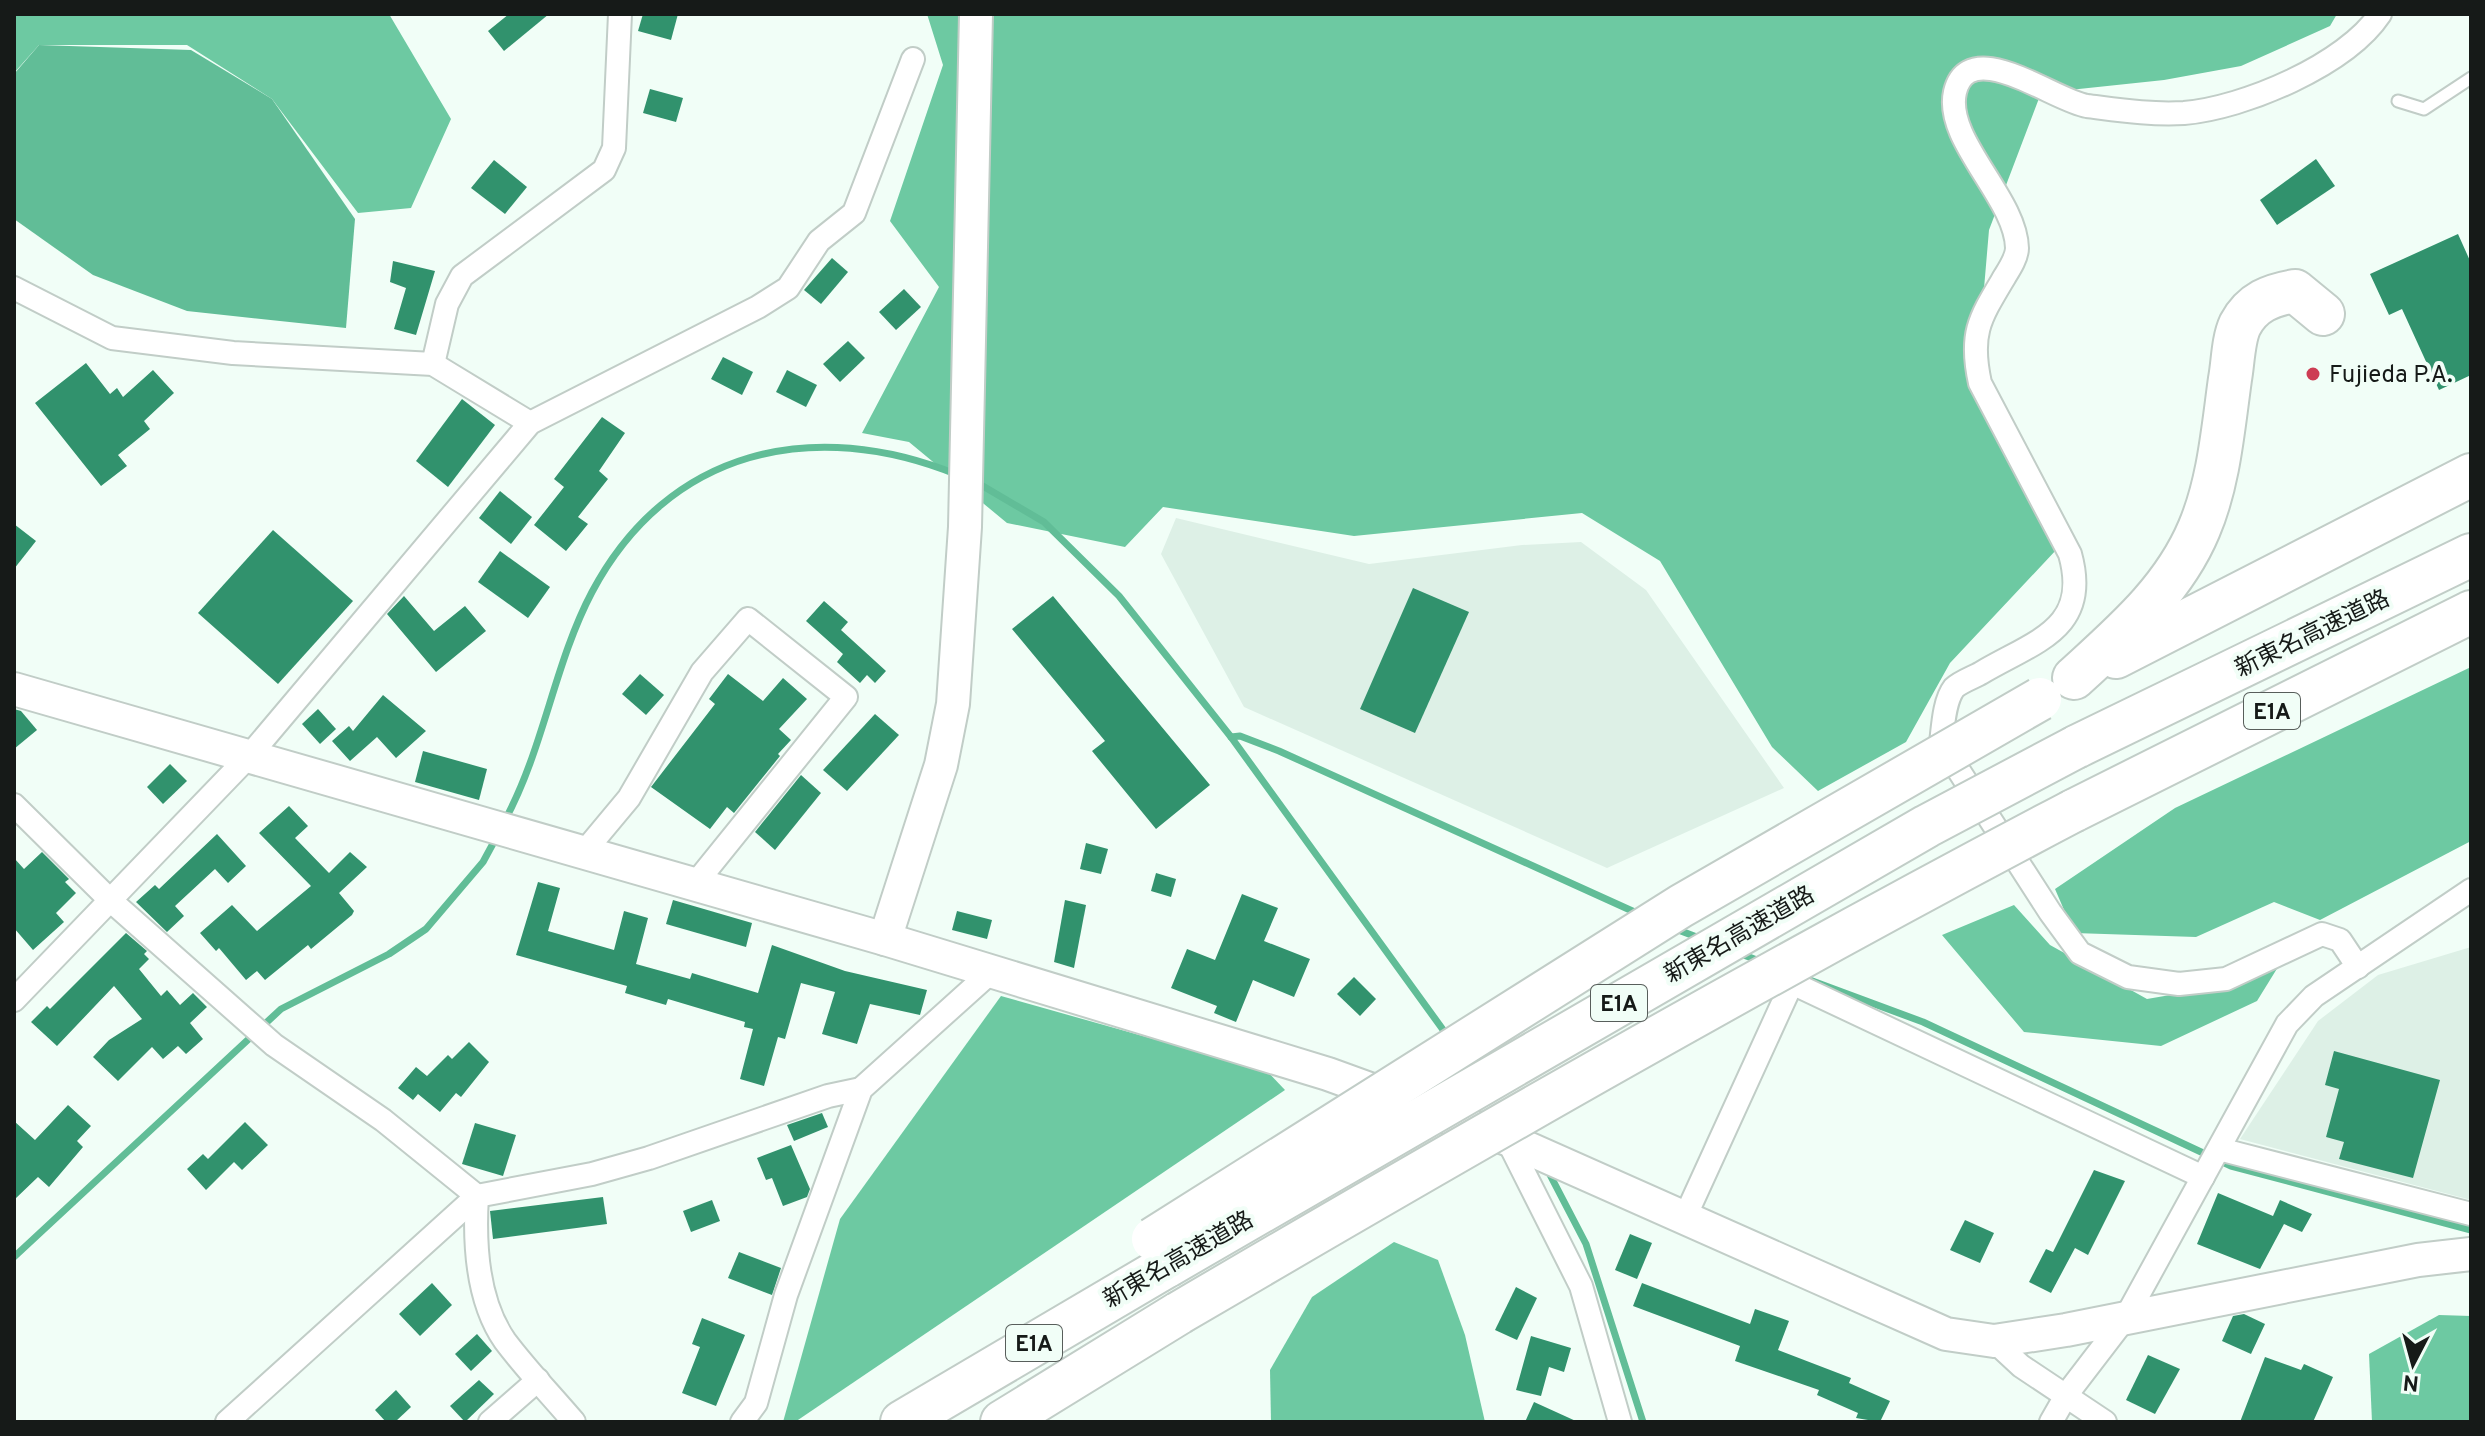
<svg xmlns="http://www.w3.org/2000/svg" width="2485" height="1436" font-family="Overpass,'Noto Sans JP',sans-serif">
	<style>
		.built { fill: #ddf0e6 }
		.forest { fill: #6dc9a2 }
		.water { fill: #61bd97 }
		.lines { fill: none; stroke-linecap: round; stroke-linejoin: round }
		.stream { stroke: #61bd97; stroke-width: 7 }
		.building { fill: #31926d }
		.lane-casing { stroke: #c1cdc7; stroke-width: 15 }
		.street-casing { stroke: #c1cdc7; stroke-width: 26 }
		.secondary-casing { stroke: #c1cdc7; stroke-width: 36 }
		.highway-casing { stroke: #c1cdc7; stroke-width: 46 }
		.lane { stroke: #fff; stroke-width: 11 }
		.street { stroke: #fff; stroke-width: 22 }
		.secondary { stroke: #fff; stroke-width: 32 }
		.highway { stroke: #fff; stroke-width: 42 }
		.highway-bridge-casing { stroke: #c1cdc7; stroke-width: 46; stroke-linecap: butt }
		.highway-bridge { stroke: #fff; stroke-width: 42 }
		.poi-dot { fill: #cd3d54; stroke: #f1fef7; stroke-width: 3 }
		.labels { text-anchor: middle; stroke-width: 8; stroke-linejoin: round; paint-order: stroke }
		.shield { fill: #f1fef7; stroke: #585e5b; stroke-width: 2 }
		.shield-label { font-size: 22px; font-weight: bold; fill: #161a18 }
		.poi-label { font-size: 24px; fill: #161a18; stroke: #f1fef7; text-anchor: start }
		.street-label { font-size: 24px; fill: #161a18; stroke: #f1fef7 }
	</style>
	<rect width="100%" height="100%" fill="#f1fef7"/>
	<g class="built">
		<path d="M1176 518 1369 564 1522 545 1581 542 1646 590 1784 788 1607 868 1244 707 1161 554Z"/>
		<path d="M2471 947V1200L2240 1139 2318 1021 2378 975Z"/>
	</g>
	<g class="forest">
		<path d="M14 14H389L451 119 411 208 358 213 272 99 187 45H39L14 73Z"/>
		<path d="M927 14H2337L2330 26 2241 66 2164 80 2041 93 1989 230 1975 394 2057 549 1950 663 1906 742 1818 791 1772 747 1660 561 1582 513 1354 536 1163 507 1125 547 1007 523 909 442 862 433 939 287 890 221 943 65Z"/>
		<path d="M2471 667V841L2320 920 2274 902 2196 937 2074 933 2055 889 2175 808Z"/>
		<path d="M2014 905 2050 945 2147 999 2240 983 2278 967 2257 1001 2161 1046 2024 1032 1942 935Z"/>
		<path d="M1001 996 1267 1071 1285 1090 795 1422H783L840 1219Z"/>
		<path d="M1394 1242 1438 1260 1465 1335 1485 1422H1271L1270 1370 1312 1297Z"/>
		<path d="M2439 1315 2471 1316V1422H2372L2369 1354Z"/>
	</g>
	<path class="water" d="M39 45 191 50 272 99 355 219 346 328 187 311 93 275 14 219V74Z"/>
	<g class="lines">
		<g class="stream">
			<path d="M976 482 1044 522 1119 596 1231 737 1449 1038"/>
			<path d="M1231 737 1240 736 1279 751 1639 914"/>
			<path d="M505 820C544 748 554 664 592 592 668 449 813 416 958 475"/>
			<path d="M1673 928 1702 939"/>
			<path d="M1736 952 1762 962"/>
			<path d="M1807 979 1923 1022 2231 1166 2471 1230"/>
			<path d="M1547 1169 1586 1244 1643 1422"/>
			<path d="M14 1257 281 1009 389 954 426 929 483 862 496 838"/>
		</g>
	</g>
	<g class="building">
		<path d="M509 14H549L504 51 488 31Z"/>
		<path d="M643 14H678L671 40 638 31Z"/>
		<path d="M650 89 683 98 676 122 643 113Z"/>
		<path d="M2316 159 2335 186 2277 225 2260 200Z"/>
		<path d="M494 160 527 187 505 214 471 188Z"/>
		<path d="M2458 234 2471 263V375L2439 390 2402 309 2389 315 2370 274Z"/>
		<path d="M832 258 848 272 821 304 804 290Z"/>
		<path d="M393 261 435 271 416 335 394 329 406 288 390 282Z"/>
		<path d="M904 289 921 307 896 330 879 312Z"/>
		<path d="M848 341 865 358 840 382 823 364Z"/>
		<path d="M723 357 753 372 742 395 711 379Z"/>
		<path d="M86 363 110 394 117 388 123 397 153 370 174 393 144 421 150 429 118 455 127 466 101 486 35 403Z"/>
		<path d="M787 370 817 385 806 407 776 392Z"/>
		<path d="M462 399 495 425 448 487 416 461Z"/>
		<path d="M602 417 625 433 599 471 608 479 578 517 588 524 566 551 534 525 564 487 554 479Z"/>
		<path d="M500 491 532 517 511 544 479 518Z"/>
		<path d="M14 524 36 541 14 569Z"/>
		<path d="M273 530 353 601 278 684 198 613Z"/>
		<path d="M500 551 550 587 528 618 478 582Z"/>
		<path d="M1413 588 1469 612 1415 733 1360 709Z"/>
		<path d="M404 596 434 631 465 606 486 631 436 672 387 614Z"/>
		<path d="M1053 596 1210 785 1156 829 1092 751 1105 741 1012 629Z"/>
		<path d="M824 601 848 622 841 630 886 671 875 683 867 675 860 683 837 662 843 654 806 621Z"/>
		<path d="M640 674 664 695 646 715 622 694Z"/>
		<path d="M728 674 763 701 783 678 807 699 779 729 791 740 778 754 780 756 734 813 727 807 710 829 651 787 715 704 709 699Z"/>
		<path d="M383 695 426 731 396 758 377 737 350 761 332 741 349 726 353 731Z"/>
		<path d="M14 709 21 711 37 730 14 749Z"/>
		<path d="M318 709 336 729 320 744 302 724Z"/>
		<path d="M875 714 899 735 847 791 823 770Z"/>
		<path d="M423 751 487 769 479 800 415 782Z"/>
		<path d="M170 764 187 781 163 804 147 787Z"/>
		<path d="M801 775 821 793 775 850 755 832Z"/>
		<path d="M289 806 308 826 295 838 329 873 350 852 367 867 339 893 354 911 352 915 311 949 308 945 265 980 257 971 246 980 219 948 216 951 200 933 232 905 257 931 311 886 259 833Z"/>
		<path d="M217 834 246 866 228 883 215 869 175 906 184 916 167 932 136 902 155 885 159 889Z"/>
		<path d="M1086 843 1108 849 1101 874 1080 869Z"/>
		<path d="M42 852 69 879 65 882 76 893 56 913 64 922 33 950 14 928V858L24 869Z"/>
		<path d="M1156 873 1176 879 1171 897 1151 891Z"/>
		<path d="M538 882 560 888 548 931 614 950 624 911 648 918 636 964 690 979 692 973 758 993 772 945 845 971 927 990 920 1015 870 1004 857 1044 822 1034 835 992 801 983 785 1039 778 1037 764 1086 740 1079 753 1029 744 1027 745 1022 668 999 666 1005 625 993 627 986 516 955Z"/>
		<path d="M1242 894 1278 908 1264 941 1310 959 1294 997 1253 980 1236 1022 1214 1013 1217 1006 1171 988 1187 949 1215 960Z"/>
		<path d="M673 900 752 923 746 947 666 924Z"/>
		<path d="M1065 900 1086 905 1074 968 1054 962Z"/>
		<path d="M957 911 992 920 987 939 952 930Z"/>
		<path d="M126 933 147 951 144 954 149 959 139 969 161 996 167 990 180 1005 193 993 207 1007 190 1023 203 1039 186 1054 178 1046 163 1059 152 1047 118 1081 93 1057 109 1040 142 1019 114 986 57 1046 31 1022 47 1006 50 1009Z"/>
		<path d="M1354 977 1376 999 1360 1016 1337 994Z"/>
		<path d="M469 1042 489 1062 461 1097 456 1093 440 1112 418 1094 413 1100 398 1088 416 1067 427 1076 448 1055 452 1059Z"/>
		<path d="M2334 1051 2440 1080 2413 1178 2339 1159 2344 1142 2326 1137 2339 1089 2325 1085Z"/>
		<path d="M68 1105 91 1126 77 1141 83 1147 49 1187 38 1177 14 1200V1121L35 1140Z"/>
		<path d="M822 1113 828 1127 794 1141 787 1125Z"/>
		<path d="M245 1122 268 1145 242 1170 234 1162 206 1190 187 1169 203 1154 208 1159Z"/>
		<path d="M475 1123 516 1135 503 1176 462 1164Z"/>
		<path d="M791 1145 810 1189 807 1197 783 1206 772 1178 766 1180 757 1158Z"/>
		<path d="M2094 1170 2125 1181 2088 1255 2075 1248 2051 1293 2029 1282 2046 1249 2053 1252Z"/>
		<path d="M2218 1193 2273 1216 2280 1200 2312 1214 2302 1232 2284 1224 2260 1269 2197 1244Z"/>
		<path d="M603 1197 607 1224 493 1239 490 1211Z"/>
		<path d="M712 1200 720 1221 691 1232 683 1211Z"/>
		<path d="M1965 1220 1994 1233 1980 1263 1950 1250Z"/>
		<path d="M1630 1234 1652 1243 1637 1279 1615 1270Z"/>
		<path d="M739 1252 781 1268 772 1295 728 1278Z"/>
		<path d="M432 1283 452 1305 420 1336 399 1314Z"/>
		<path d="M1642 1283 1750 1324 1755 1309 1789 1321 1778 1350 1851 1378 1849 1383 1890 1401 1880 1422 1856 1418 1858 1413 1817 1395 1819 1390 1735 1361 1740 1346 1633 1306Z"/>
		<path d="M1516 1287 1537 1298 1517 1340 1495 1330Z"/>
		<path d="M2244 1314 2265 1324 2251 1354 2222 1341 2233 1316Z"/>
		<path d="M702 1318 745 1335 716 1406 682 1393 700 1347 692 1344Z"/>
		<path d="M477 1334 492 1351 471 1371 455 1354Z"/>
		<path d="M1531 1336 1571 1348 1564 1372 1549 1367 1541 1396 1516 1390Z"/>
		<path d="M2148 1355 2180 1369 2155 1414 2126 1400Z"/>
		<path d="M2265 1357 2301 1370 2304 1364 2333 1377 2313 1422H2240Z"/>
		<path d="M479 1380 494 1394 465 1422 450 1406Z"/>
		<path d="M396 1390 411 1407 395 1422H386L375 1410Z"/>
		<path d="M1534 1402 1578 1422H1525Z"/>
	</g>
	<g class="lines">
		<g class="lane-casing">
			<path id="lane" d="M2398 101 2424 109 2471 78"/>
		</g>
		<g class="street-casing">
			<g id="street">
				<path d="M14 288 112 338 233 353 433 364 530 423"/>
				<path d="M433 364 447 304 462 276 604 170 614 148 620 14"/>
				<path d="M14 805 110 900 274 1045 383 1120 477 1196"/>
				<path d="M584 852 629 798 702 672 748 619 846 697 695 884"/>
				<path d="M2358 967 2340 940 2322 934 2226 979 2179 984 2128 977 2080 953 2050 912 1941 743C1943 727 1944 701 1954 688 1960 682 1974 677 1981 673 2035 641 2091 629 2070 554L1980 383C1969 333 1980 318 2005 276 2010 268 2017 257 2017 248 2016 198 1944 140 1955 92 1969 34 2054 101 2087 106 2119 110 2151 115 2184 113 2244 108 2346 65 2380 14"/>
				<path d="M14 1000 250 755 530 423 758 307 788 288 819 241 854 213 913 59"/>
				<path d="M1507 1139 1581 1286 1620 1422"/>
				<path d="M2219 1149 2471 1214"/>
				<path d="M477 1196C474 1243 477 1301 505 1341 526 1369 551 1395 574 1422"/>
				<path d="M1685 1217 1792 983 2203 1177"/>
				<path d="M1994 1341 2021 1366 2105 1422"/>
				<path d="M227 1422 477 1196 592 1174 649 1158 828 1096 861 1089"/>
				<path d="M490 1422 538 1380"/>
				<path d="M742 1422 756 1403 786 1295 861 1089 991 972"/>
				<path d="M2051 1422 2067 1394 2126 1317 2287 1024 2314 996 2471 890"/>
			</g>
		</g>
		<g class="secondary-casing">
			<g id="secondary">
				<path d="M14 689 885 939 1328 1074 1507 1139 1946 1334 1994 1341 2066 1330 2418 1260 2471 1254"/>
				<path d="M885 939 941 765 953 704 965 527 976 14"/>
			</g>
		</g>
		<g class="highway-casing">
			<g id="highway">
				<path d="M2116 657 2471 475"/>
				<path d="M2074 678C2122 634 2173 591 2199 529 2219 482 2223 429 2230 379 2233 363 2233 340 2240 325 2252 302 2271 295 2295 291L2323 314"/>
				<path d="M2076 747 2471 555"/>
				<path d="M2073 811 2471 612"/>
				<path d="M902 1422 1167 1266"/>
				<path d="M1002 1422 1179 1313"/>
			</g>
		</g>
		<use href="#lane" class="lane"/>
		<use href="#street" class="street"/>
		<use href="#secondary" class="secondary"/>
		<use href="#highway" class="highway"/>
		<g class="highway-bridge-casing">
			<g id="highway-bridge">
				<path d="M1153 1239 1681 906 2040 699"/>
				<path d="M1167 1266 1927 826 2076 747"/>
				<path d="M1179 1313C1474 1140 1770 970 2073 811"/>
			</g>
		</g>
		<use href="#highway-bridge" class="highway-bridge"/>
	</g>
	<circle class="poi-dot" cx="2313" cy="374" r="8"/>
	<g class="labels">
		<g class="shield">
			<rect x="2244" y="693" width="56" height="36" rx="6"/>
			<rect x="1591" y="985" width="56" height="36" rx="6"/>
			<rect x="1006" y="1325" width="56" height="36" rx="6"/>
		</g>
		<g class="shield-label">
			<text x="2272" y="719">E1A</text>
			<text x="1619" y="1011">E1A</text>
			<text x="1034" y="1351">E1A</text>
		</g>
		<g class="poi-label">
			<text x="2329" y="382">Fujieda P.A.</text>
		</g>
		<g class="street-label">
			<text transform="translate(2312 633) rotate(-26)" y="8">新東名高速道路</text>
			<text transform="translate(1739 934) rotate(-30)" y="8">新東名高速道路</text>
			<text transform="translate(1178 1259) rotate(-30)" y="8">新東名高速道路</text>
		</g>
	</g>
	<rect width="2485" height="1436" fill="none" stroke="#161a18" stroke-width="32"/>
	<g transform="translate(2413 1364) rotate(186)" stroke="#f1fef7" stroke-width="6" paint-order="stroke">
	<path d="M0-6L14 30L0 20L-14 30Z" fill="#161a18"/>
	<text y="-12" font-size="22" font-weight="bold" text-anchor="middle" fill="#161a18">N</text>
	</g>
</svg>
